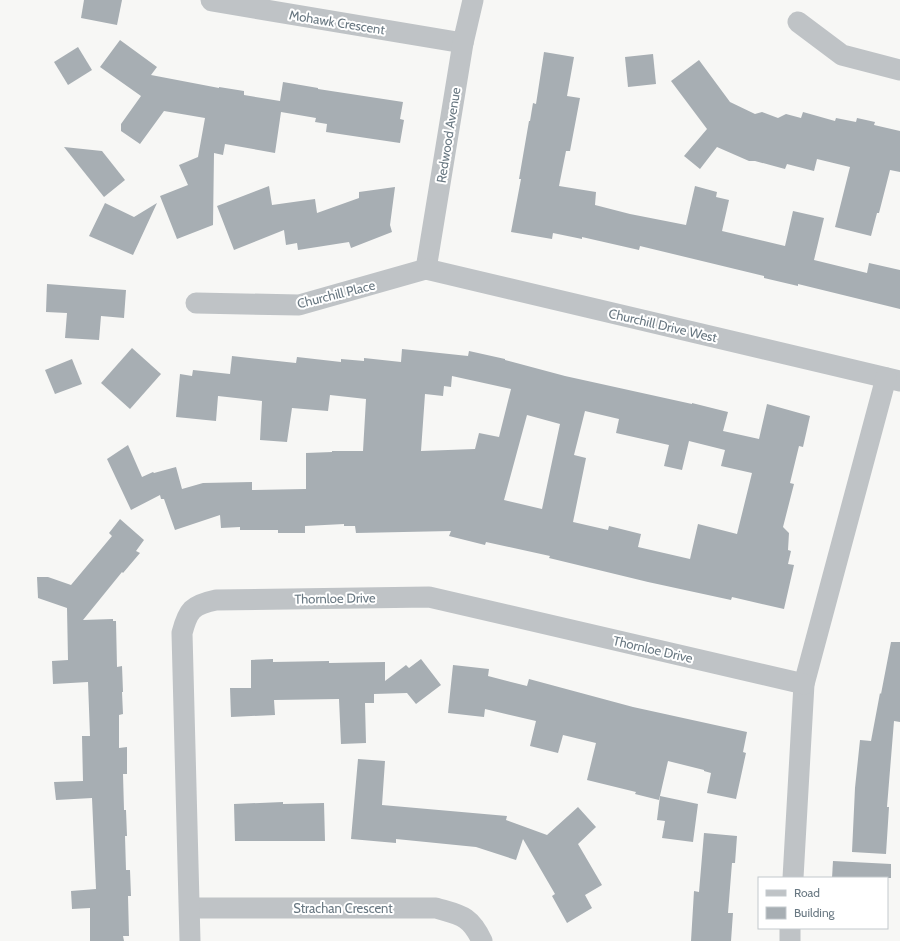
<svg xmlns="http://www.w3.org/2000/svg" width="900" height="941" font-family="Cabin,sans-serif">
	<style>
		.building { fill: #a7aeb3; fill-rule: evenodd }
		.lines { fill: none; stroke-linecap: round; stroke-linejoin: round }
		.minor { stroke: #bfc3c6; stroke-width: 21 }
		.labels { text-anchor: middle; stroke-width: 4; stroke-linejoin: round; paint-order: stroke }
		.street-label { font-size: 13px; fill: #697882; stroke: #fff }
	</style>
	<rect width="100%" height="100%" fill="#f7f7f5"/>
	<g class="building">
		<path d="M84 0H122L117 25 81 18Z"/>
		<path d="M120 40 157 67 151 75 219 88V87L244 91V95L280 101 283 82 318 88V89L403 102 400 119 404 120 400 143 326 132 327 124 315 122 316 118 281 112 275 153 225 144 223 155 214 153 213 225 177 239 160 196 188 185 179 165 198 157 205 118 164 111 140 144 121 131V124L141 96 100 67Z"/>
		<path d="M78 47 92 70 68 85 54 62Z"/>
		<path d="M544 52 574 57 567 96 580 98 570 151H566L559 186 596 192 595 205 630 214 686 225 695 186 717 192 716 197 729 200 722 231 785 246 793 211 824 218 814 260 867 273 869 263 900 270V309L798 284V286L764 278V276L640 246 639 250 582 237V239L553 233 552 239 511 232 521 179H519L529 121H530L533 103 536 104Z"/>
		<path d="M653 54 656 84 628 87 625 57Z"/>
		<path d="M699 60 730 102 755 114 762 112 778 118 786 114 801 118 803 112 835 121 836 118 856 122 857 118 875 122 874 125 900 131V172L890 170 879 213H877L871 236 835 227 850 167 817 159 814 171 787 164 785 169 755 161H749L717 147 700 169 684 156 707 129 671 81Z"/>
		<path d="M64 147 102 151 125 180 104 197Z"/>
		<path d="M269 186 272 205 315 199 317 213 359 198V192L395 187 390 225 392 232 351 248 349 242 298 250 297 243 286 245 284 230 234 250 217 206Z"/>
		<path d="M105 203 134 217 157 203 133 255 89 236Z"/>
		<path d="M47 284 126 290 124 318 101 316 99 340 65 338 67 313 46 312Z"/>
		<path d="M132 348 161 374 130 409 101 383Z"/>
		<path d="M402 349 468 356 469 351 505 359V360L565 376 692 404V403L728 412 723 431 759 439 767 404 810 416 803 447 799 446 790 483 794 484 783 527 789 533 788 550 791 551 788 564 794 565 784 609 732 597 731 600 648 582 549 558 550 556 486 542 485 545 449 536 451 531 356 533 355 526H344V524L305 526V533H278V530H240V527L221 528 220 515 175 530 164 499H161L160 495 131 510 107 459 128 445 142 477 153 472 154 473 176 467 182 489 203 483 252 482V490L306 489V453L332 452V451H363L366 399 330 395 328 411 292 408 287 442 260 440 262 401 218 396 216 421 176 417 180 374 192 376 193 370 230 374 232 356 296 363 297 357 341 362V359L364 361V358L401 362ZM452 376 511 389 499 437 479 433 475 449 421 451 425 394 443 396 444 386 451 387ZM585 411 619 419 616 433 669 445 664 466 682 470 689 441 725 450 721 466 752 473 737 534 698 524 690 559 638 547 641 534 609 526 608 530 573 522 586 458 574 455ZM527 415 560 424 542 509 504 500Z"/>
		<path d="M72 359 82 384 55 394 45 370Z"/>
		<path d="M120 519 144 540 136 551 140 553 123 573 122 572 83 620 113 619V621H116L117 667 122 666 123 692H122L123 714 119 715V748L127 747V774H123L124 810H126L127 836H125L126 870H130L131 896H128L129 936H123L124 941H90V908L72 909 71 891 96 889 92 798 56 800 54 782 83 781 82 736H90L88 682 53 684 52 661 68 660 67 608 38 598 37 577H48L71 585 112 536 109 533Z"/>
		<path d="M891 642H900V722L894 721 887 807H889L886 854 852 852 855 788 860 740 871 741 880 693 881 694Z"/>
		<path d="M273 659V662L329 661V663L385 662V681L406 665 409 668 421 659 441 685 416 704 407 693 374 694V703H365L366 743 341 744 339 699 274 700 275 715 231 717 230 688H251V660Z"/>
		<path d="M453 665 489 669 488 676 527 686 529 679 633 707 747 732 743 752 746 753 736 799 707 793 711 773 704 771V770L668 761 659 800 635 794 636 792 587 780 596 743 563 735 558 753 530 746 536 721 485 709 484 717 448 713Z"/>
		<path d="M358 759 385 761 382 805 507 816 506 820 547 835 578 807 596 827 578 844 602 885 585 895 592 908 567 923 552 896 555 894 523 839 516 860 476 847 396 839V843L351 839Z"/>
		<path d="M660 796 698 804 693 842 662 838 665 821 657 820Z"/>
		<path d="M283 802V804L324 803 325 841H235L234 804Z"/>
		<path d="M704 833 737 836 735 863H732L728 913H733L731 941H691L694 891 699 892Z"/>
		<path d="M833 861 891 864V878H832Z"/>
	</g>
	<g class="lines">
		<g class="minor">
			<path d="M211 0 212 1 463 43"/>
			<path d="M798 22 842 55 900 70"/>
			<path d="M426 269 463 43 473 0"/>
			<path d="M196 303 299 305 426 269 900 381"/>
			<path d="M793 878 804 684 886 378"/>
			<path d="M190 908H436C460 915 470 915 482 941"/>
			<path d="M190 941 182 633C188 610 192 605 216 600L429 597 804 684"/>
			<path d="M790 941V928"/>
		</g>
	</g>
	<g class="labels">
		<g class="street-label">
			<text transform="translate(337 22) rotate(9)" y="5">Mohawk Crescent</text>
			<text transform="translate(448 135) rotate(-81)" y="5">Redwood Avenue</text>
			<text transform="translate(336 294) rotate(-14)" y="5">Churchill Place</text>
			<text transform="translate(663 325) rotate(13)" y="5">Churchill Drive West</text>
			<text transform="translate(335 598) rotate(-1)" y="5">Thornloe Drive</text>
			<text transform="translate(653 649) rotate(13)" y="5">Thornloe Drive</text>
			<text x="343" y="913">Strachan Crescent</text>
		</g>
	</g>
	<rect x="758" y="877" width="130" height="52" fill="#ffffff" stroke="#c3c9cd"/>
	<rect x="766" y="890" width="20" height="6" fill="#bfc3c6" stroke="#c3c9cd"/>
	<text x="794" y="897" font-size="12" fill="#697882">Road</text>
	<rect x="766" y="907" width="20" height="12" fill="#a7aeb3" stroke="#c3c9cd"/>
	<text x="794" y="917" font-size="12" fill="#697882">Building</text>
</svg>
